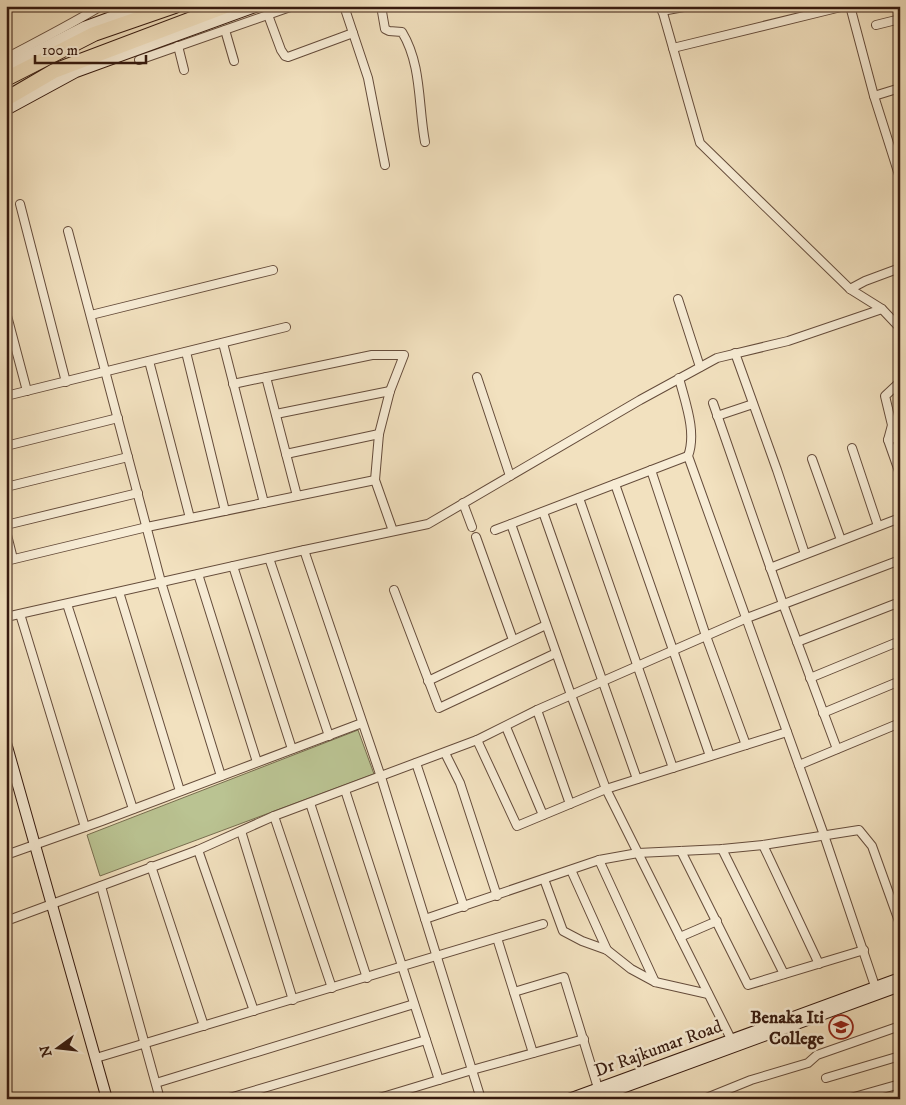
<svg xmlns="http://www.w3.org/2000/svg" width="906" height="1105" font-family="'IM FELL DW Pica',serif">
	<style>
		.green { fill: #bac392; stroke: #786e50 }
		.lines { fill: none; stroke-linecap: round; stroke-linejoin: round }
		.street-casing { stroke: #654c3b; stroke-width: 10 }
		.secondary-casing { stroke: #361a0f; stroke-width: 12 }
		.highway-casing { stroke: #361a0f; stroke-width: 16 }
		.street { stroke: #f7ecd5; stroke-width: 8 }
		.secondary { stroke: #f7ecd5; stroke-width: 10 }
		.highway { stroke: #f2e1bf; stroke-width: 14 }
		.labels { text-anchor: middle; stroke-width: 5; stroke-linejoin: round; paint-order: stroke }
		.poi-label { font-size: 18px; font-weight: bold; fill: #361a0f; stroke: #f7ecd5; text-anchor: end }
		.street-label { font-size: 18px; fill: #361a0f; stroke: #f7ecd5 }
	</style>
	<rect width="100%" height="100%" fill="#f2e1bf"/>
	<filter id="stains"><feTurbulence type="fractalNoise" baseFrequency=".004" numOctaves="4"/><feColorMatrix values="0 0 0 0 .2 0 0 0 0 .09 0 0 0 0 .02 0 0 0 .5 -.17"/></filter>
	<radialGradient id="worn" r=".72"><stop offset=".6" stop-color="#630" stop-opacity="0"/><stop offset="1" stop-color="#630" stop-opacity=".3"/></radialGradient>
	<path class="green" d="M358 730 374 774 100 876 87 835Z"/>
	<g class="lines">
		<g class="street-casing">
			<g id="street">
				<path d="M344 6 368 78 385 165"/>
				<path d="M381 6 385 29 389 31 402 32C422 65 418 105 425 142"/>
				<path d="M661 6 700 143 850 289 882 309 900 328"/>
				<path d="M850 6 874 96 900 178"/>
				<path d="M662 11 689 6"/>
				<path d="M268 15 281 50 285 56 288 57 353 33"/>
				<path d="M876 25 900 19"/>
				<path d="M225 30 234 61"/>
				<path d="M178 46 184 70"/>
				<path d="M673 48 845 6"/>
				<path d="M6 58C38 41 70 25 101 6"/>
				<path d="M139 60 293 6"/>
				<path d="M874 96 900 88"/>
				<path d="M20 204 66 382"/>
				<path d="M68 231 161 582 221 776"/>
				<path d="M850 289 865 281 900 268"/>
				<path d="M678 299 700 367"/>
				<path d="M6 312 27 391"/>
				<path d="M91 315 273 270"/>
				<path d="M899 327 900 337"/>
				<path d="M223 343 264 503"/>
				<path d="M186 352 225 511"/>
				<path d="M735 353 777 470 805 554"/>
				<path d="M149 361 190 518"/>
				<path d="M266 377 297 496"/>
				<path d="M477 377 510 476"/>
				<path d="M679 378C685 402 697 432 688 456L824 835 877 992"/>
				<path d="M900 382 885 396 892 425 888 440 900 474"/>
				<path d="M233 384 372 355H404L390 391 379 434 375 480 393 531"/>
				<path d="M6 396 286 327"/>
				<path d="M713 403 783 604 837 749"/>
				<path d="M276 414 390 391"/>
				<path d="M717 416 753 404"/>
				<path d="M888 440 900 436"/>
				<path d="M6 446 118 418"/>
				<path d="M852 448 878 526"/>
				<path d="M286 454 379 434"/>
				<path d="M812 459 841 540"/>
				<path d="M651 470 706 636 746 745"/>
				<path d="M615 484 710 756"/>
				<path d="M6 487 128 457"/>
				<path d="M579 498 673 768"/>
				<path d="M463 503 472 527"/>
				<path d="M543 512 637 779"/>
				<path d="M511 524 571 695 606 789 733 1043"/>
				<path d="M6 525 138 493"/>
				<path d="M495 530 688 456"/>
				<path d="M6 531 13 559"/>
				<path d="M476 537 513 640"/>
				<path d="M304 550 381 777 481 1099"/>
				<path d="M269 558 329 736"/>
				<path d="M6 561 147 527 375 480"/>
				<path d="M233 566 292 749"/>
				<path d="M770 568 900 518"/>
				<path d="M198 574 257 762"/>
				<path d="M394 590 439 708 556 653"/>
				<path d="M119 592 180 791"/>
				<path d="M67 604 133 809"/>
				<path d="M20 614 85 827"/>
				<path d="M6 617 300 551 428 524 640 400 717 358 788 341 882 309"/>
				<path d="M797 642 900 602"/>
				<path d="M810 678 900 641"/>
				<path d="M428 681 546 625"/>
				<path d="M537 710 570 804"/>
				<path d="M823 713 900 681"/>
				<path d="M506 727 543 815"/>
				<path d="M477 740 517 826 606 789 787 732"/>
				<path d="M445 753 460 783 497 896"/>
				<path d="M416 763 464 907"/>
				<path d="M799 765 900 723"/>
				<path d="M345 790 439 1080"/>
				<path d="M310 803 367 978"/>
				<path d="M274 816 332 988"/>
				<path d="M241 831 293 1000"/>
				<path d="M763 845 819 964"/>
				<path d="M722 849 784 974"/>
				<path d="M198 850 254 1011"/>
				<path d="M681 851 748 985 864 950"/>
				<path d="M6 855 102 821 362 723"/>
				<path d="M599 860 655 982"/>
				<path d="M151 866 204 1026"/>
				<path d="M571 870 607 950"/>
				<path d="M544 879 563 931 582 941 607 950 631 969 655 982 708 994"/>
				<path d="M101 886 160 1099"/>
				<path d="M425 919 599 860 638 853 722 849 763 845 859 830 872 846 900 924"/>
				<path d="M6 921 198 850 274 816 477 740 537 710 747 618 900 560"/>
				<path d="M680 937 717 921"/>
				<path d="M497 938 533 1053"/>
				<path d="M514 992 564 977 598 1088"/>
				<path d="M96 1058 543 924"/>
				<path d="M826 1078 900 1056"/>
				<path d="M156 1083 414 1004"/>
				<path d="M226 1099 426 1040"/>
				<path d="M376 1099 472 1070 584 1039"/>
				<path d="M704 1099 751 1080 808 1063 817 1055 900 1026"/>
				<path d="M847 1099 900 1084"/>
			</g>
		</g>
		<g class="secondary-casing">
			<g id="secondary">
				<path d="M6 67 84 27 141 6"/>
				<path d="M6 110 76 72 258 6"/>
				<path d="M6 743 107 1099"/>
				<path d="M569 1099 900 978"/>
				<path d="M592 1099 900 986"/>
			</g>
		</g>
		<g class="highway-casing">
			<g id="highway">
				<path d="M6 79 94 34 175 6"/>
				<path d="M6 99 54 71 226 6"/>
			</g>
		</g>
		<use href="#street" class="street"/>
		<use href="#secondary" class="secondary"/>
		<use href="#highway" class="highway"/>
	</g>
	<defs>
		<g id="university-ring" transform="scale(1.25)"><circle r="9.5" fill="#f7ecd5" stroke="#8f2418" stroke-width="1.5"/><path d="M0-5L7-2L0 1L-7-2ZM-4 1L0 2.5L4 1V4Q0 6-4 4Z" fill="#8f2418"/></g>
	</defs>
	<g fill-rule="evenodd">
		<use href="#university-ring" x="841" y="1027"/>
	</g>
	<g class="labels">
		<g class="poi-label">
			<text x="824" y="1023">Benaka Iti<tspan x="824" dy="21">College</tspan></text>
		</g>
		<g class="street-label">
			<text transform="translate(658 1048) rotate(-20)" y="6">Dr Rajkumar Road</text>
		</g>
	</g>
	<rect width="906" height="1105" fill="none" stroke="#f2e1bf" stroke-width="25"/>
	<rect x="8" y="8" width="891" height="1090" fill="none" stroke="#361a0f" stroke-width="2.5"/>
	<rect x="12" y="12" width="881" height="1080" fill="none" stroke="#361a0f"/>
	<g transform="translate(58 1048) rotate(255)" stroke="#f7ecd5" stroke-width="4" paint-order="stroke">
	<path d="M0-4L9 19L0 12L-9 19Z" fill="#361a0f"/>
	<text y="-8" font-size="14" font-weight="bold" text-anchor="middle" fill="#361a0f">N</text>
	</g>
	<path d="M35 55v8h111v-8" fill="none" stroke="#361a0f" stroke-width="2.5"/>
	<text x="42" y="55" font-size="15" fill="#361a0f" stroke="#f7ecd5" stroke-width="4" paint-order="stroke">100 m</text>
	<rect width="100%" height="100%" filter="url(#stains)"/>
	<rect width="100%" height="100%" fill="url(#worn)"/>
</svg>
